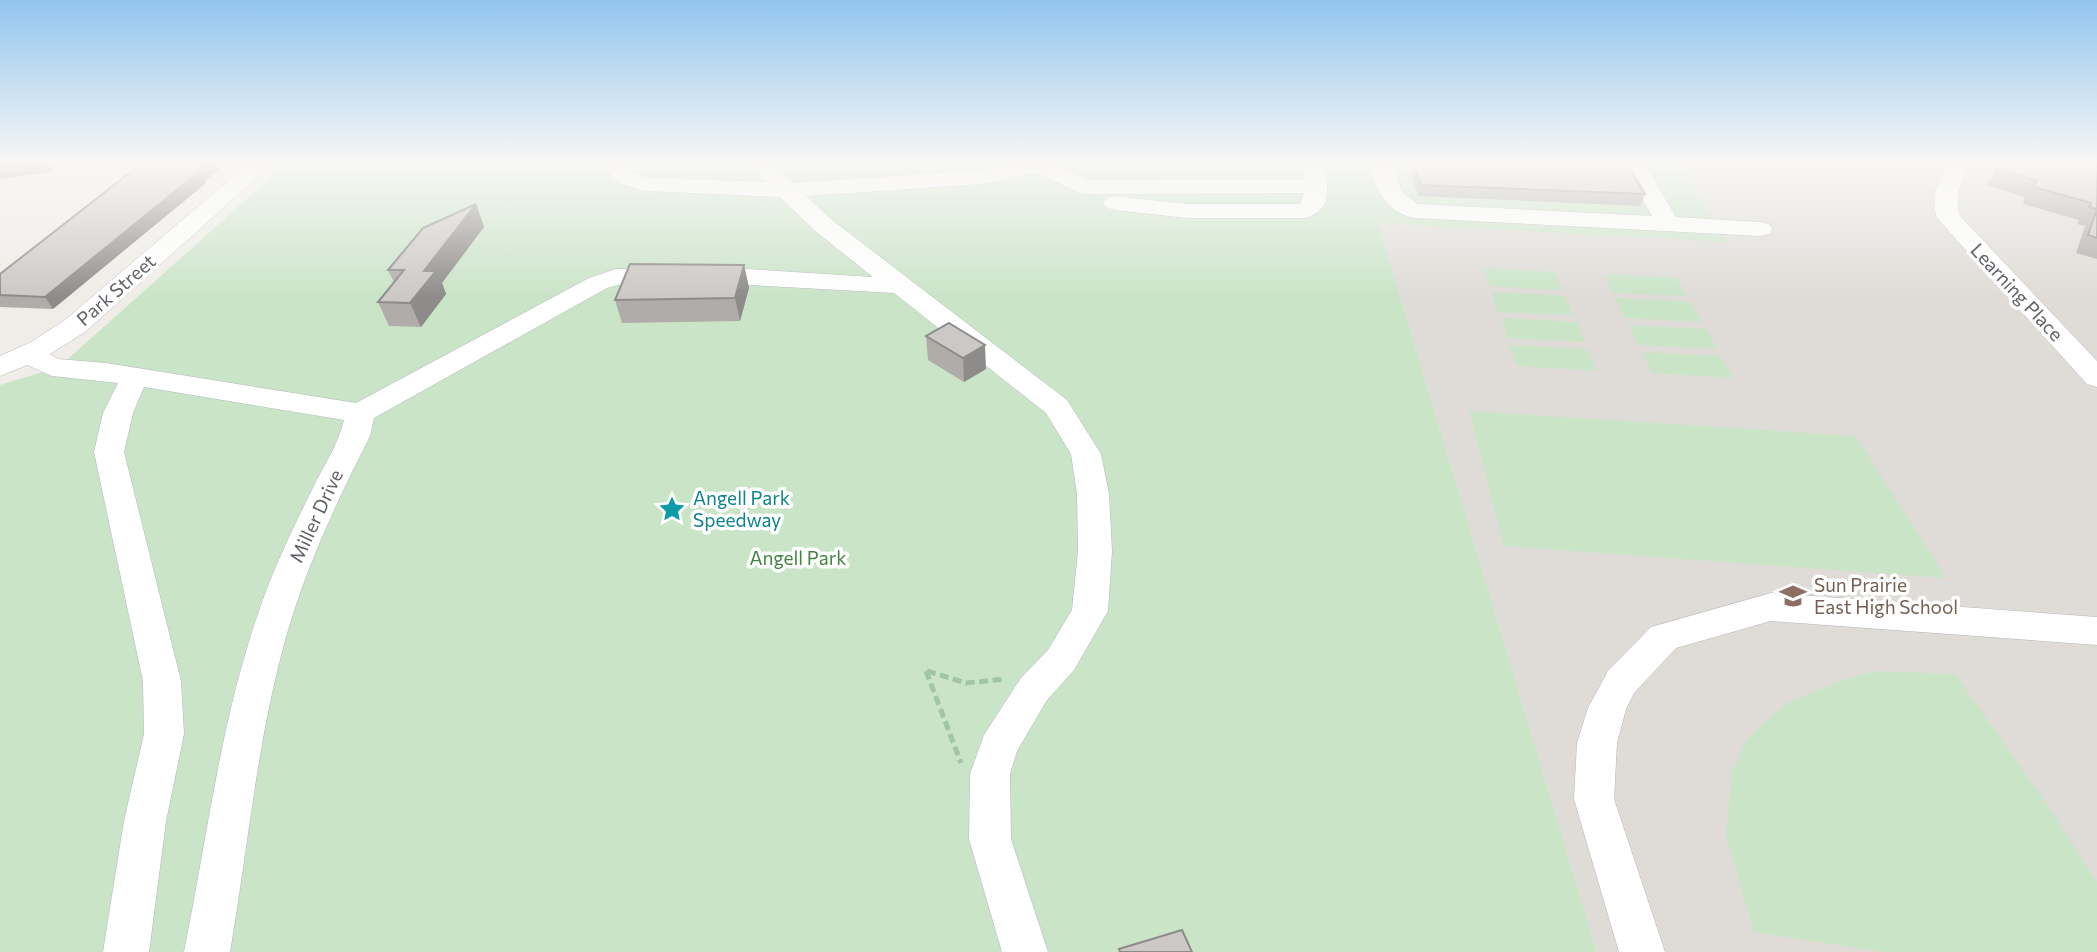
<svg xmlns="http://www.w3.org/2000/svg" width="2097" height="952" font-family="Commissioner,sans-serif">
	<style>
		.education { fill: #dfdcd7 }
		.green { fill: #cae4c8 }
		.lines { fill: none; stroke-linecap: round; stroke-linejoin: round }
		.minor-casing { stroke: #b5b8bb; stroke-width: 1 }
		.path { stroke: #a1c5a9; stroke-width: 5; stroke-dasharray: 9 4.5; stroke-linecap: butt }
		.minor { fill: #fff; fill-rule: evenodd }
		.wall { fill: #afaca9 }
		.shaded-wall { fill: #8e8c8a }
		.building { fill: #cbc8c5; stroke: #8e8c8a; stroke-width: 2 }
		.labels { text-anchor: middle; stroke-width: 7; stroke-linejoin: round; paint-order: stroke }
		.street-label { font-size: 19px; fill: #5f6367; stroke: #fff }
		.culture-label { font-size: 19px; fill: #0d838f; stroke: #fff; text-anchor: start }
		.park-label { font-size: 19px; fill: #428540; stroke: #fff }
		.education-label { font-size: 19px; fill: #785e54; stroke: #fff; text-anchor: start }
	</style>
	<rect width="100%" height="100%" fill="#f0ede8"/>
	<path class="education" d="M1679 164H2097V952H1597L1378 223 1727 241Z"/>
	<g class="green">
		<path d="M286 164H1679L1728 242 1378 223 1597 952H0V385L59 367Z"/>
		<path d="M1484 268 1555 272 1563 290 1490 286Z"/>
		<path d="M1605 274 1677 278 1687 296 1613 293Z"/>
		<path d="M1492 292 1565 296 1573 315 1498 312Z"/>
		<path d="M1616 298 1691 302 1702 322 1625 318Z"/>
		<path d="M1501 318 1577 322 1585 342 1508 338Z"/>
		<path d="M1629 325 1706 329 1717 349 1639 345Z"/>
		<path d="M1509 345 1587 349 1597 371 1517 366Z"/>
		<path d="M1642 352 1721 356 1733 378 1652 373Z"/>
		<path d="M1469 411 1856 436 1946 578 1504 546Z"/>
		<path d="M1877 671 1955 674 2050 808 2097 882V952H1883L1754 932 1726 835 1732 771 1747 739 1787 703 1845 679Z"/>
	</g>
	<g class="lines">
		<g class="minor-casing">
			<g id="minor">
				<path d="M248 164H272L85 332 50 354 58 359 106 363 356 403 589 278 616 269 731 268 873 277 814 230 780 197 645 191 618 183 602 164H624L634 173 645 177 766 182 753 164H775L792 183 981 170 1016 164H1055L1087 180 1304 179 1301 164H1323C1329 186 1333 211 1305 218H1187L1115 210 1107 208 1103 203 1107 198 1115 196 1187 204H1300L1304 193 1082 194 1037 173 981 184 806 196 832 220 1067 400 1101 454 1109 494 1112 551 1108 611 1074 670 1047 700 1017 751 1010 774 1011 839 1048 952H1002L969 839 970 774 984 735 1021 678 1048 650 1072 610 1078 551 1077 494 1071 454 1046 413 894 293 731 284 618 285 607 288 374 418 370 436C337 501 306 567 286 637 257 740 248 847 230 952H184C207 839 220 724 258 614 272 572 291 532 311 492 322 468 338 446 344 420L144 387 133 413 124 452 181 681 184 734 166 821 149 952H103L124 821 144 734 143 681 94 452 103 413 118 383 52 376 27 365 0 376V356L31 342 65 320Z"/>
				<path d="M1370 164H1392L1402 192 1418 204 1652 216 1623 164H1645L1676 217 1760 222 1769 224 1772 229 1769 234 1760 236 1414 218C1385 211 1376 191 1370 164Z"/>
				<path d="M1949 164H1971C1961 180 1954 197 1960 216L2097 361V387L2087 384 1937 218C1930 198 1938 181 1949 164Z"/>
				<path d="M1771 593 2097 617V645L1771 621 1676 648 1634 693 1626 709 1617 743 1614 799 1665 952H1619L1574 799 1577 743 1588 708 1608 671 1651 627Z"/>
			</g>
		</g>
		<g class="path">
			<path d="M926 671 961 763"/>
			<path d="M927 671 966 683 1006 679"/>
		</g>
		<use href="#minor" class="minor"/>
	</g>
	<g class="wall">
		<path d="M141 164H225L205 181 206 183 53 309 0 307V274Z"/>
		<path d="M1408 164H1627L1645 194 1640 206 1418 196Z"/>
		<path d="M1999 164H2097V259L2076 253 2085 226 2077 224 2079 220 2023 204 2025 197 1986 185Z"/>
		<path d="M476 204 484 227 442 283 446 294 421 327 389 326 378 302 394 282 388 270Z"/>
		<path d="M744 265 749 288 740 321 622 323 615 300Z"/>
		<path d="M926 336 986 369 964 382 928 360Z"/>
	</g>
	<g class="shaded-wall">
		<path d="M21 164H56L51 172 0 179V167Z"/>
		<path d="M205 164H225L205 181 206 183 53 309 45 297Z"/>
		<path d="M476 204 484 227 442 283 446 294 421 327 410 303 424 271Z"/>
		<path d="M744 265 749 288 740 321 735 298Z"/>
		<path d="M985 345 986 369 964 382 963 358Z"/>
	</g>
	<g class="building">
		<path d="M0 164H21L0 167Z"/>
		<path d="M141 164H205L196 171H200L45 297 0 295V274Z"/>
		<path d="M1414 164H1627L1645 194 1421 185Z"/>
		<path d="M1999 164H2097V238L2088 235 2097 209 2089 207 2091 203 2034 187 2036 180 1996 169Z"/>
		<path d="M476 204 424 271H436L410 303 378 302 404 270H388L423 228Z"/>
		<path d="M630 264 744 265 735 298 615 300Z"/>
		<path d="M949 323 985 345 963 358 926 336Z"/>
		<path d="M1182 930 1192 952H1120L1119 949Z"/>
	</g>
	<linearGradient id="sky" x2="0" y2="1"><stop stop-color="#92c5ee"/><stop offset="0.55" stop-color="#f8f7f5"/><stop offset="1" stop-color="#f8f7f5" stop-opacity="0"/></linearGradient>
	<rect width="2097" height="297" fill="url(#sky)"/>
	<defs>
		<g id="sight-bare" transform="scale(2.1)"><path d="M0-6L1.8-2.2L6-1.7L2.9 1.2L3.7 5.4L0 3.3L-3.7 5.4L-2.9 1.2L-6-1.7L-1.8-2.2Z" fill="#0f9aa8" stroke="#fff" stroke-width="2.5" paint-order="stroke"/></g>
		<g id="school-bare" transform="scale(2.1)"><path d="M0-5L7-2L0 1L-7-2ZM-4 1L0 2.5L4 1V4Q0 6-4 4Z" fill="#8d6e63" stroke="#fff" stroke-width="2.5" paint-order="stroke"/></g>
	</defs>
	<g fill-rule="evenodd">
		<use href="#sight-bare" x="672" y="509"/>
		<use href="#school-bare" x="1793" y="596"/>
	</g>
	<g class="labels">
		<g class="street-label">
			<text transform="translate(116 290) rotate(-41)" y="7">Park Street</text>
			<text transform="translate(2017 292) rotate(47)" y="7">Learning Place</text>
			<text transform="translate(316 516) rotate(-65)" y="7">Miller Drive</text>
		</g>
		<g class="culture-label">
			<text x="693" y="505">Angell Park<tspan x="693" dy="22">Speedway</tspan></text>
		</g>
		<g class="park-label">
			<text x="798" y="565">Angell Park</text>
		</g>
		<g class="education-label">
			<text x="1814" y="592">Sun Prairie<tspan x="1814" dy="22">East High School</tspan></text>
		</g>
	</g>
</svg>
